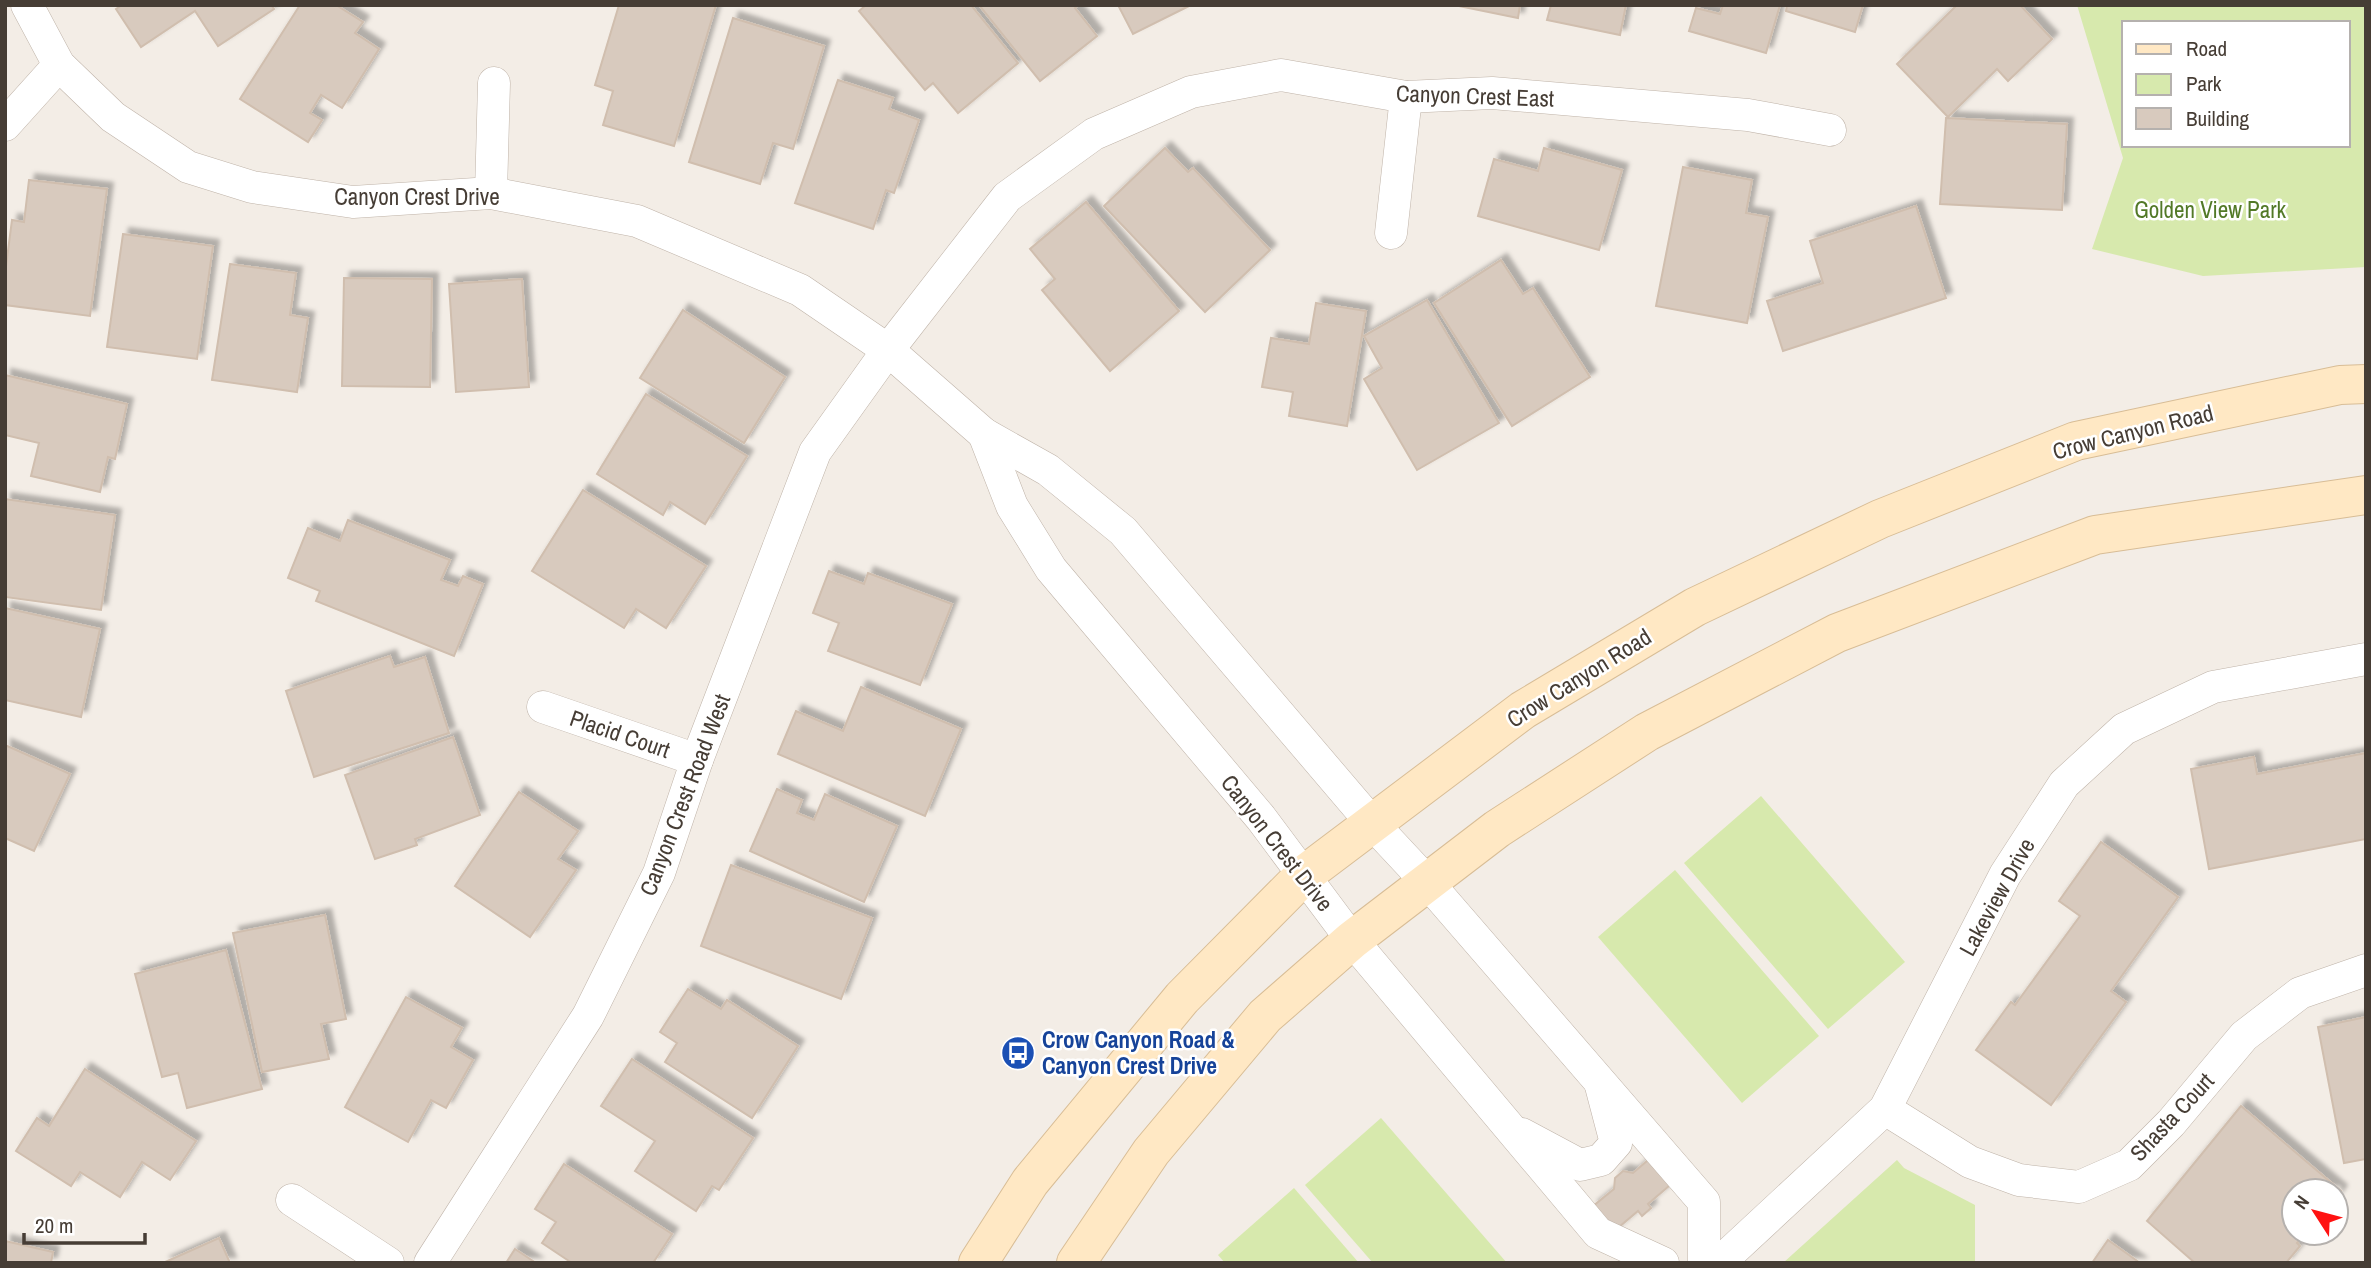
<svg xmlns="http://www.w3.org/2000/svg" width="2371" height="1268" font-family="'Archivo Narrow',sans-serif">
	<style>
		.green { fill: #d7e9ad; fill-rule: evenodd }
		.building { fill: #d8cabe; stroke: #d0beae; stroke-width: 2; filter: url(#shadow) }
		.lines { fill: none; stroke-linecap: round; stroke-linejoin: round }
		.minor-casing { stroke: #bfb3a8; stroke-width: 33 }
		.secondary-casing { stroke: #d8bd96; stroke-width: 40 }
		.minor { stroke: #fff; stroke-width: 32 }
		.secondary { stroke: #ffe8c4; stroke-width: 38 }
		.labels { text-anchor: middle; stroke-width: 5; stroke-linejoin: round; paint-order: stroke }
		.street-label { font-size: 23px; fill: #463d35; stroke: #fff }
		.park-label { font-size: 23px; fill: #527927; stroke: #fff }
		.transit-label { font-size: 23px; font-weight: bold; fill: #164399; stroke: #fff; text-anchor: start }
	</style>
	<defs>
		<filter id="shadow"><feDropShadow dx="6" dy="-6" stdDeviation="2" flood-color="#0004"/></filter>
	</defs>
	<rect width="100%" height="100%" fill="#f3ede6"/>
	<g class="green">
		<path d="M2077 5H2366V267L2203 276 2092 249 2123 158ZM2124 23H2348V145H2124Z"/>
		<path d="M1761 796 1905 962 1828 1029 1684 863Z"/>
		<path d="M1675 870 1819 1036 1742 1103 1598 937Z"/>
		<path d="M1381 1118 1507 1263H1373L1305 1185Z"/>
		<path d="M1897 1160 1904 1168 1975 1205V1263H1783Z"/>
		<path d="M1294 1188 1359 1263H1225L1218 1255Z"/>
	</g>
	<g class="building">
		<path d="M122 5H271L274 9 218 46 195 11 141 47 116 9Z"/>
		<path d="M300 5H336L363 22 355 33 379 49 342 108 321 95 310 113 322 120 308 142 240 99Z"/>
		<path d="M619 5H716L674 146 603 125 613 91 595 85Z"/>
		<path d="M866 5H971L1018 63 958 113 933 83 925 90 859 11Z"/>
		<path d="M979 5H1078L1075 8 1097 36 1040 81Z"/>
		<path d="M1118 5H1191L1133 34Z"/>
		<path d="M1454 5H1520L1518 18Z"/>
		<path d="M1551 5H1626L1620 35 1547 20Z"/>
		<path d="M1723 5H1780L1766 53 1689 31 1696 8 1720 14Z"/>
		<path d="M1787 5H1863L1855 32 1786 11Z"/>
		<path d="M1957 5H2020L2052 39 2008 81 1997 69 1948 117 1897 64Z"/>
		<path d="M733 18 824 46 793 149 773 143 760 184 689 162Z"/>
		<path d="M838 80 893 98 889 109 919 120 894 193 886 190 873 229 795 203Z"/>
		<path d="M1946 118 2067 124 2062 210 1940 204Z"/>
		<path d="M1165 148 1188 172 1193 168 1270 250 1205 312 1104 206Z"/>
		<path d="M1544 148 1622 170 1599 250 1478 216 1494 159 1538 171Z"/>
		<path d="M1683 167 1752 180 1746 213 1768 217 1747 323 1656 306Z"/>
		<path d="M29 180 107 189 90 316 5 305V274L12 220 24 222Z"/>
		<path d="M1086 202 1179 311 1110 371 1042 290 1055 279 1030 249Z"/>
		<path d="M1916 206 1946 298 1783 351 1767 301 1823 283 1810 241Z"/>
		<path d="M123 234 213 246 197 359 107 347Z"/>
		<path d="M1501 260 1523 294 1533 288 1590 377 1512 426 1434 303Z"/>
		<path d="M230 264 296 273 290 315 308 318 297 392 212 380Z"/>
		<path d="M344 278 432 279 430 387 342 386Z"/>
		<path d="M522 279 529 387 456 392 449 284Z"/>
		<path d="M1427 300 1499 423 1417 470 1364 379 1382 368 1364 336Z"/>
		<path d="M1316 303 1366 311 1347 426 1289 416 1293 392 1262 387 1271 338 1309 344Z"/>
		<path d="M683 310 785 377 744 443 640 378Z"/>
		<path d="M5 375 127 404 115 459 108 457 100 492 31 476 39 443 5 435Z"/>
		<path d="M646 394 747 456 705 524 670 502 663 515 597 474Z"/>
		<path d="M583 490 706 566 666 628 636 609 624 628 532 571Z"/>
		<path d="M5 499 115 515 101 610 5 597Z"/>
		<path d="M348 520 450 560 441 580 458 586 463 576 483 584 454 656 316 601 320 591 288 578 308 528 340 541Z"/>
		<path d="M829 571 864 584 868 573 952 604 920 685 828 651 839 623 813 613Z"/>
		<path d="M5 608 100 629 81 717 5 700Z"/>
		<path d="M390 656 394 667 425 657 449 733 314 777 286 691Z"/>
		<path d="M861 687 961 729 925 816 778 754 796 711 843 731Z"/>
		<path d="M453 737 480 815 415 839 417 845 375 859 345 775Z"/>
		<path d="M5 745 70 774 34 851 5 838Z"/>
		<path d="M2366 753V839L2209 869 2191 769 2254 757 2257 774Z"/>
		<path d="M777 789 802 800 797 813 814 820 825 794 897 826 864 902 750 851Z"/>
		<path d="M519 792 578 831 558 859 576 870 530 937 455 886Z"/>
		<path d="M2101 842 2178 897 2111 991 2126 1002 2051 1105 1976 1050 2011 1002 2015 1005 2080 916 2059 901Z"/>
		<path d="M731 865 872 918 841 999 701 946Z"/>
		<path d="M325 915 346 1019 321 1024 329 1059 262 1072 233 933Z"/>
		<path d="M226 950 262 1089 187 1108 178 1073 162 1077 135 974Z"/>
		<path d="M688 989 721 1009 727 1000 798 1046 752 1118 665 1062 677 1043 660 1032Z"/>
		<path d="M406 997 462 1028 451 1047 473 1060 446 1108 431 1100 408 1142 345 1107Z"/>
		<path d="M2366 1017V1159L2344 1163 2318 1027Z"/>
		<path d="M632 1059 753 1138 719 1190 712 1186 696 1211 635 1171 655 1141 601 1106Z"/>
		<path d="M85 1069 196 1141 170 1180 142 1162 120 1197 80 1172 71 1186 16 1151 37 1118 49 1126Z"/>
		<path d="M2241 1106 2341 1191 2336 1198V1191H2294V1233H2306L2297 1243 2300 1246 2286 1263H2195L2147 1221Z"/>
		<path d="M1654 1155 1676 1180 1648 1204 1651 1208 1642 1216 1638 1211 1613 1232 1592 1207 1614 1189 1615 1178 1623 1171 1633 1173Z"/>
		<path d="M564 1164 672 1234 653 1263H572L542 1243 556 1222 535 1209Z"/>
		<path d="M219 1238 230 1263H163Z"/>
		<path d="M2108 1240 2140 1263H2092Z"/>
		<path d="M5 1241 53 1252 51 1263H5Z"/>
		<path d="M515 1249 536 1263H506Z"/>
	</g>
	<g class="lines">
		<g class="minor-casing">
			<g id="minor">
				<path d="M27 5 59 65 113 117 188 167 252 187 353 202 491 193 637 221 800 290 888 350 984 434 1048 470 1123 531 1371 822 1428 883 1704 1202V1263"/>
				<path d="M5 125 59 65"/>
				<path d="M491 193 494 83"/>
				<path d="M1391 233 1406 97"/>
				<path d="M984 434 1012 506 1051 569 1261 818 1352 940 1598 1233 1663 1263"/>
				<path d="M543 707 697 760"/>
				<path d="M1885 1109 1970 1162 2019 1180 2079 1187 2129 1165 2171 1123 2244 1036 2300 993 2366 970"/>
				<path d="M1522 1134 1580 1165 1601 1160 1616 1143 1601 1086"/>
				<path d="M292 1200 388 1263"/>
				<path d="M430 1263 588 1016 659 873 697 760 815 452 888 350 1007 197 1094 134 1191 92 1281 75 1406 97 1492 93 1748 115 1830 130"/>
				<path d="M1719 1263 1885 1109 2005 875 2064 784 2124 729 2213 687 2366 659"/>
			</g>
		</g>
		<g class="secondary-casing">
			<g id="secondary">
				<path d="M978 1263 1030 1182 1182 998 1304 875 1523 710 1695 607 1880 519 2076 441 2340 385 2366 384"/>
				<path d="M1076 1263 1151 1152 1265 1016 1352 940 1497 829 1647 732 1837 633 2095 535 2366 495"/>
			</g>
		</g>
		<use href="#minor" class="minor"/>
		<use href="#secondary" class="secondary"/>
	</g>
	<defs>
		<g id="bus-disc" transform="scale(1.75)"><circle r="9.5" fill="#1a4fb4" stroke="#fff"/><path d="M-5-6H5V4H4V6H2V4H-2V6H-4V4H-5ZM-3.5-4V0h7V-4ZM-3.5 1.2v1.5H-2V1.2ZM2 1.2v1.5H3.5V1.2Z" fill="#fff"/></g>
	</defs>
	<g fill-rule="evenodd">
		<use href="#bus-disc" x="1018" y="1053"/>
	</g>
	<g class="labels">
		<g class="street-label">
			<text transform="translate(1475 96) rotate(2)" y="8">Canyon Crest East</text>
			<text x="417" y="205">Canyon Crest Drive</text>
			<text transform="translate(2133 432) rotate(-14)" y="8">Crow Canyon Road</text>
			<text transform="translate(1579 678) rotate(-32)" y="8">Crow Canyon Road</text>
			<text transform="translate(620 734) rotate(19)" y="8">Placid Court</text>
			<text transform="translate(685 795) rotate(-69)" y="8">Canyon Crest Road West</text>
			<text transform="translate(1277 843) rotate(52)" y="8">Canyon Crest Drive</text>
			<text transform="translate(1997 897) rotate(-61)" y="8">Lakeview Drive</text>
			<text transform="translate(2172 1117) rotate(-47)" y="8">Shasta Court</text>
		</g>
		<g class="park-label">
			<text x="2210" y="218">Golden View Park</text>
		</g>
		<g class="transit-label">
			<text x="1042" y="1048">Crow Canyon Road &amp;<tspan x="1042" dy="26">Canyon Crest Drive</tspan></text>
		</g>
	</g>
	<rect width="2371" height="1268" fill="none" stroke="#463d35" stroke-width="14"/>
	<rect x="2122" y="21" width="228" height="126" fill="#ffffff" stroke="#b5b1ae" stroke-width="2"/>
	<rect x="2136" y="44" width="35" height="10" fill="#ffe8c4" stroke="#b5b1ae" stroke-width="2"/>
	<text x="2186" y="56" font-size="21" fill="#463d35">Road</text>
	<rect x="2136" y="74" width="35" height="21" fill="#d7e9ad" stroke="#b5b1ae" stroke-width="2"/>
	<text x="2186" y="91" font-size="21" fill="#463d35">Park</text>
	<rect x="2136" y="108" width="35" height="21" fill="#d8cabe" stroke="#b5b1ae" stroke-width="2"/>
	<text x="2186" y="126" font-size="21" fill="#463d35">Building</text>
	<g transform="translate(2315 1212) rotate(306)"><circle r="33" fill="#ffffff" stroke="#b5b1ae" stroke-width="2"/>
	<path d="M0-5L12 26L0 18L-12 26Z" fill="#ff1211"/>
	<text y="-10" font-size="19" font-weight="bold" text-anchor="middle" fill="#463d35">N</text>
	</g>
	<path d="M24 1233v10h121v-10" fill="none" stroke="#463d35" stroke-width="3.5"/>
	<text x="35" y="1233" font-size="21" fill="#463d35" stroke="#ffffff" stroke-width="5" paint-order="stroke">20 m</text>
</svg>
